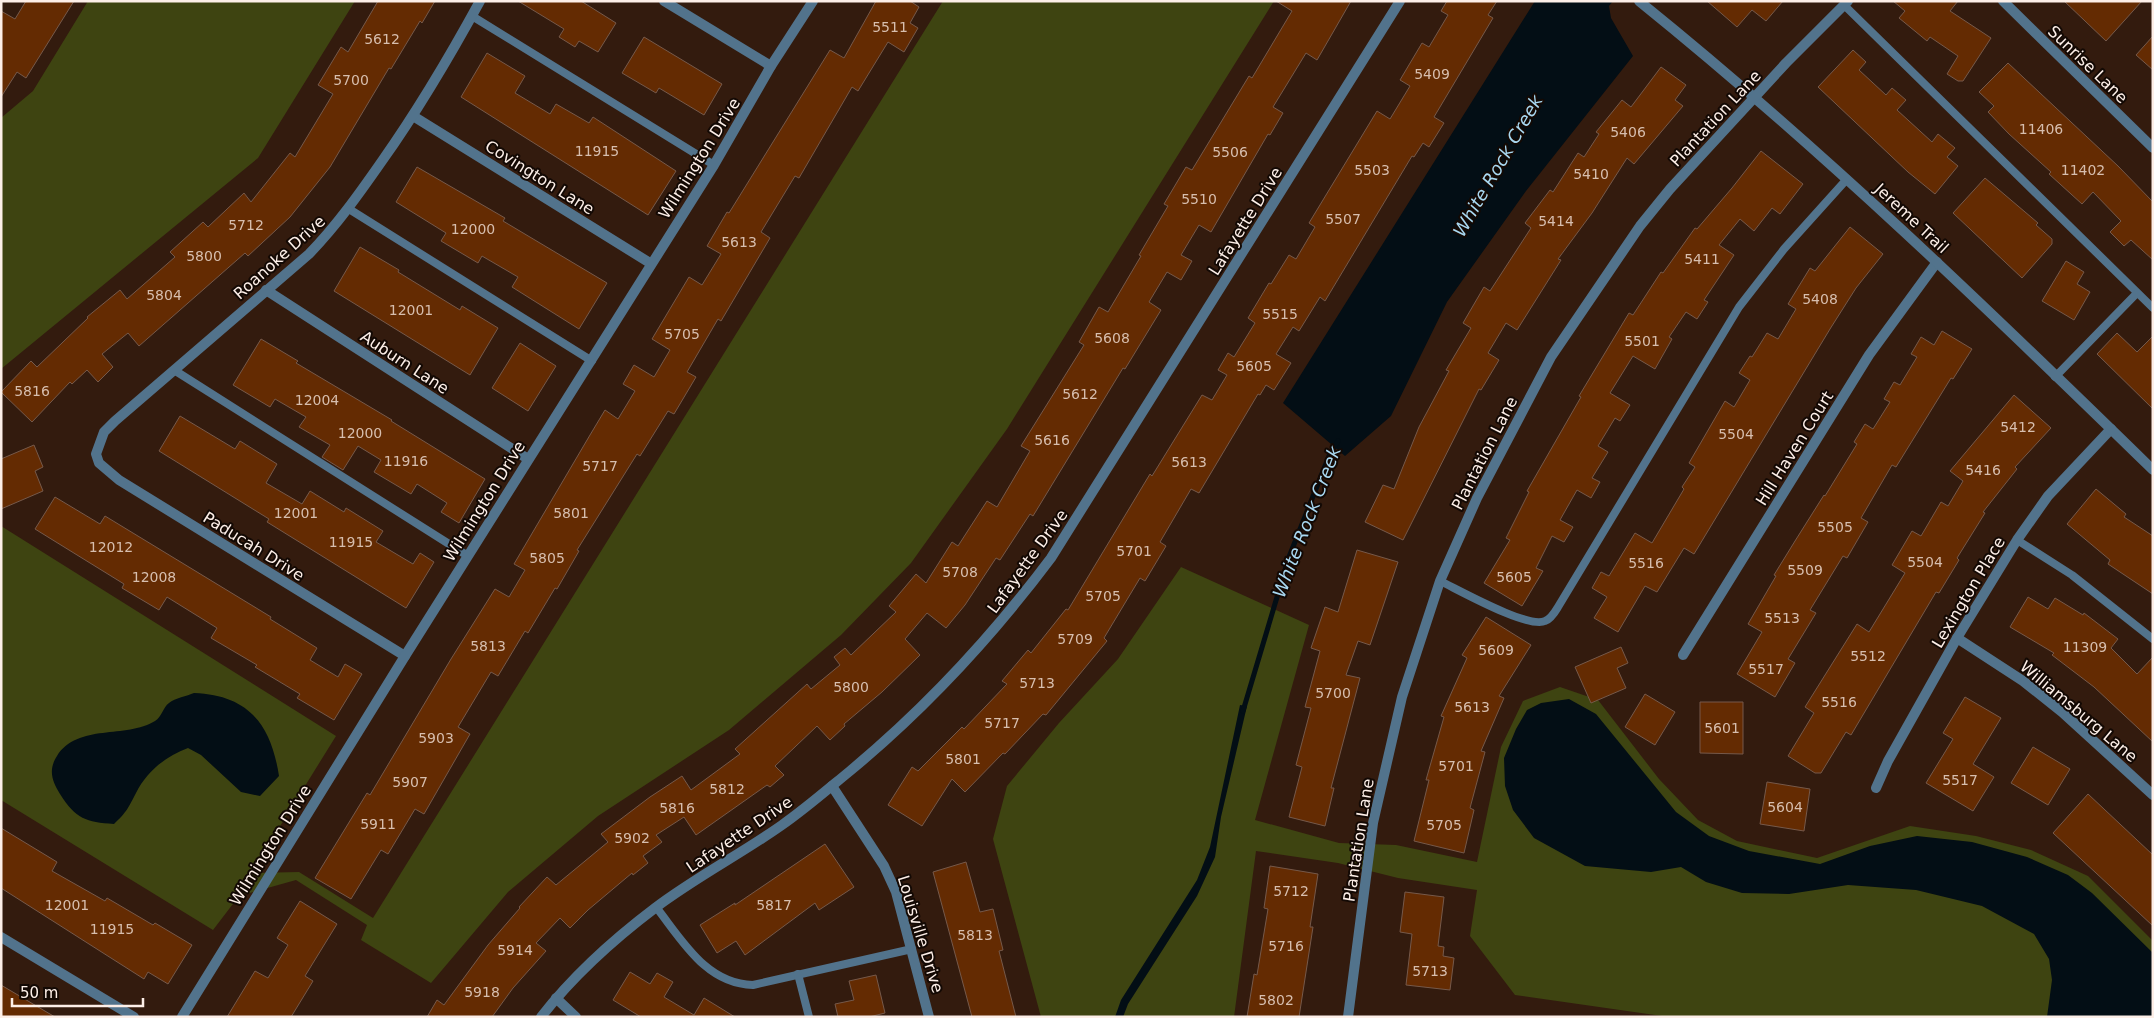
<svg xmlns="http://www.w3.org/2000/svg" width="2154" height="1018" font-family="'DejaVu Sans',sans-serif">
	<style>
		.green { fill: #3e4411 }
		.water { fill: #030e15 }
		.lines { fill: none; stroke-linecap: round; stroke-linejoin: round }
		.stream { stroke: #030e15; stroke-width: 5 }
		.building { fill: #642b02; stroke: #76594a }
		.service { stroke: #52738c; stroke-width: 8 }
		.minor { stroke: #52738c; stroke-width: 10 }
		.tertiary { stroke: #52738c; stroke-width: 10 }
		.labels { text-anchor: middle; stroke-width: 4; stroke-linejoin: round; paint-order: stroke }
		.number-label { font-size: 14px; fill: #d7beae }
		.street-label { font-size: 16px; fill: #fdefe8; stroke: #130904 }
		.water-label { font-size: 18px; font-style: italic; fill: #a9d8f1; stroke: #130904 }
	</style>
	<rect width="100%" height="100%" fill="#331b0e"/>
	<g class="green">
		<path d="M88 1H355L258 158 1 369V118L33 91Z"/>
		<path d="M943 1H1274L1007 429 911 563 841 635 729 730 598 816 508 892 431 983 361 940 367 925 296 880 239 896 213 930 1 800V526L336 736 251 873 299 872 373 918Z"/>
		<path d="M1181 567 1309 625 1255 820 1339 843 1396 845 1477 862 1501 747 1523 701 1560 687 1598 700 1659 779 1698 820 1737 841 1817 858 1910 826 1976 836 2031 850 2088 876 2153 941V1017H1669L1515 995 1470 936 1477 890 1398 878 1338 863 1256 851 1234 1017H1041L993 839 1007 786 1059 723 1118 659Z"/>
	</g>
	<g class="water">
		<path d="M1535 1H1613L1609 6 1611 18 1633 56 1526 191 1447 302 1391 416 1345 456 1283 403Z"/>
		<path d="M194 693C248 695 271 724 279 776L260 796 241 792 201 755 188 748C165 757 147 771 136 793 128 808 127 812 114 824 86 822 76 819 60 794 52 781 48 770 57 756 78 723 126 739 155 721 162 717 163 707 169 703 175 698 187 696 194 693Z"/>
		<path d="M1569 699 1596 714 1676 812 1709 836 1749 851 1820 864 1870 846 1917 836 1972 842 2027 857 2068 875 2092 893 2153 953V1017H2047L2052 980 2049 959 2034 934 1982 906 1916 890 1848 885 1789 894 1742 893 1706 882 1681 867 1651 872 1585 866 1534 838 1513 810 1505 786 1504 758 1516 729 1527 710 1541 703Z"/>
		<path d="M1240 705 1247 706 1221 817 1215 857 1197 896 1128 1004 1123 1017H1115L1121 1000 1197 880 1210 847Z"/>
	</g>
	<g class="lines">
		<path class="stream" d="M1243 711 1289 557 1329 456 1338 441"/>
	</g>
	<g class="building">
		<path d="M26 1H74L26 78 17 72 1 97V11L15 19Z"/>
		<path d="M378 1H435L422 23 420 21 391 69 389 68 330 167 290 217 248 256 245 253 139 346 128 333 102 354 113 367 98 382 87 370 72 384 70 382 32 422 1 392 31 361 37 367 88 318 87 317 120 290 127 299 175 257 170 252 203 222 208 227 244 193 251 202 290 153 295 157 333 94 318 85 341 47 348 52Z"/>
		<path d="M518 1H581L616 23 598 52 579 41 575 47 559 37 564 29Z"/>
		<path d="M876 1H910L919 7 910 23 918 28 904 52 888 42 858 91 852 87 799 178 795 176 761 232 770 238 721 321 718 319 687 372 696 377 674 414 668 411 640 456 637 454 577 550 579 551 557 589 555 588 528 633 525 631 498 676 491 672 458 727 470 734 424 814 415 809 388 854 381 850 351 899 315 878 367 793 370 795 451 659 495 589 509 597 525 570 514 564 590 435 605 410 618 419 635 391 623 384 634 365 654 377 670 350 652 339 689 277 702 285 721 254 707 246 727 212 729 213 830 50 844 58Z"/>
		<path d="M1276 1H1351L1317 60 1306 53 1273 107 1283 113 1270 135 1268 134 1211 232 1199 225 1181 255 1192 261 1181 280 1167 272 1149 302 1161 310 1150 328 1125 369 1123 368 1033 516 1030 514 1000 560 996 558 965 605 946 628 927 613 905 639 920 655 882 692 844 724 845 726 830 740 817 726 775 766 784 775 770 787 767 785 696 835 684 817 656 835 662 842 643 856 648 863 633 875 632 873 588 910 570 928 560 918 536 943 546 951 513 988 492 1017H427L437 1000 444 1005 488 945 520 908 519 907 547 877 556 885 608 842 601 834 650 797 682 776 691 790 740 754 735 749 807 684 811 689 840 665 834 657 845 648 851 655 896 612 889 606 916 574 926 583 952 542 958 546 987 501 997 507 1030 451 1021 446 1084 345 1079 342 1099 307 1108 312 1141 256 1139 255 1168 206 1164 204 1186 167 1192 170 1249 76 1252 78 1292 11Z"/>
		<path d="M1447 1H1497L1488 15 1493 18 1434 117 1444 123 1429 147 1423 143 1414 157 1412 156 1325 301 1320 297 1299 331 1293 327 1276 354 1291 363 1274 390 1266 385 1260 395 1258 394 1199 493 1191 489 1160 542 1166 546 1145 581 1140 578 1104 638 1107 641 1046 715 1043 714 1005 754 1003 753 965 792 952 779 922 826 888 805 912 767 918 771 962 727 964 729 1007 684 1002 681 1028 650 1031 653 1066 609 1068 610 1150 474 1152 476 1202 395 1212 400 1227 375 1218 370 1228 353 1234 357 1255 323 1248 318 1269 283 1271 284 1289 255 1296 259 1315 227 1309 223 1377 111 1390 119 1410 86 1400 80 1422 43 1429 47 1448 15 1441 11Z"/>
		<path d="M1707 1H1783L1766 21 1752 10 1737 27Z"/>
		<path d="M1893 1H1958L1950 11 1991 38 1963 81H1958L1947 74 1958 56 1930 37 1927 41 1899 18 1905 11Z"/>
		<path d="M2064 1H2142L2106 41Z"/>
		<path d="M2153 36V70L2136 55Z"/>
		<path d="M644 37 722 84 704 115 659 88 656 93 622 73Z"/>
		<path d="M1853 50 1866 62 1859 70 1886 95 1892 88 1906 100 1897 110 1932 142 1938 134 1955 148 1947 157 1958 166 1935 194 1908 172 1818 87Z"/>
		<path d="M487 53 525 76 515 93 550 114 556 104 589 123 593 117 676 171 648 215 461 97Z"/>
		<path d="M2008 63 2118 166 2153 202V260L2131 240 2124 246 2110 232 2121 221 2093 192 2082 204 2049 174 2051 172 2009 134 1988 112 1994 106 1979 92Z"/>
		<path d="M1661 67 1686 85 1675 100 1683 106 1634 164 1627 158 1592 213 1558 259 1561 260 1517 330 1506 323 1488 353 1499 360 1481 390 1479 389 1403 540 1365 522 1383 485 1394 489 1419 427 1449 371 1446 370 1471 328 1463 323 1484 287 1490 291 1531 228 1525 223 1550 190 1553 192 1578 153 1584 157 1599 134 1596 132 1622 100 1631 107Z"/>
		<path d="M1761 151 1803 184 1780 214 1772 208 1754 231 1740 219 1719 245 1734 255 1704 300 1708 302 1697 319 1686 312 1669 337 1672 339 1655 369 1633 356 1610 393 1630 405 1620 421 1615 418 1598 446 1608 452 1592 478 1600 482 1591 498 1577 490 1560 520 1573 527 1564 542 1552 536 1536 568 1543 571 1522 606 1484 583 1510 540 1506 538 1529 492 1527 491 1581 397 1579 396 1629 313 1633 315 1661 272 1663 273 1695 228 1697 229 1732 188Z"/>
		<path d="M417 167 505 218 503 221 607 283 579 329 512 287 518 277 482 256 478 263 441 241 446 233 396 202Z"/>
		<path d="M1985 178 2038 223 2036 225 2052 239V244L2022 278 1953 213Z"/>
		<path d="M1850 227 1883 254 1856 288 1830 329 1694 554 1684 548 1657 592 1645 586 1618 632 1594 618 1607 597 1592 588 1601 572 1609 576 1635 533 1652 543 1684 489 1682 487 1695 467 1689 463 1725 401 1734 407 1750 380 1739 373 1750 356 1752 357 1767 333 1778 339 1796 309 1788 304 1810 268 1815 271Z"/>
		<path d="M360 247 399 270 398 272 460 310 462 306 498 328 470 375 334 291Z"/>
		<path d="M2066 261 2084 272 2077 284 2090 292 2074 320 2042 301Z"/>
		<path d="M1942 331 1972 349 1953 379 1951 378 1896 467 1892 465 1861 518 1868 522 1847 558 1843 556 1810 610 1816 613 1788 659 1795 663 1775 697 1737 674 1762 632 1748 624 1776 576 1774 575 1795 541 1824 495 1825 496 1857 444 1854 442 1865 424 1873 429 1890 402 1884 399 1894 382 1900 385 1917 357 1911 354 1921 337 1934 345Z"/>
		<path d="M2117 333 2137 352 2153 336V409L2097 354Z"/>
		<path d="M261 339 298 361 296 363 392 420 391 421 485 479 459 523 441 512 447 503 417 484 411 494 374 472 381 460 358 446 343 470 322 457 330 445 299 427 306 417 275 399 270 407 233 385Z"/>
		<path d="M520 343 556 366 528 411 492 388Z"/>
		<path d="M2014 395 2051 428 2015 467 2017 469 1983 512 1985 513 1957 558 1959 560 1939 593 1936 592 1851 735 1846 732 1821 773H1815L1788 756 1814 713 1805 707 1857 624 1869 632 1905 573 1892 565 1912 531 1921 536 1941 502 1948 506 1963 481 1950 471Z"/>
		<path d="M180 416 235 449 240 441 277 464 266 483 302 504 310 491 344 512 346 508 383 531 376 542 413 564 420 553 434 562 406 608 267 522 269 519 159 451Z"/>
		<path d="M34 445 43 467 35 471 43 491 1 509V459Z"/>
		<path d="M2096 489 2126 514 2124 517 2153 536V594L2108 564 2110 560 2067 524Z"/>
		<path d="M55 497 100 524 105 516 271 617 270 619 317 648 310 660 338 677 345 664 362 674 334 720 297 698 300 694 255 667 257 665 211 638 217 628 167 597 159 610 122 588 124 584 35 529Z"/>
		<path d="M1357 550 1398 562 1370 645 1358 641 1346 675 1360 678 1331 788H1334L1325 826 1289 817 1302 767 1296 765 1311 708 1305 707 1320 651 1311 648 1325 607 1338 612Z"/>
		<path d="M2028 597 2048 609 2055 598 2083 615 2084 613 2118 639 2111 648 2137 674 2153 657V742L2094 687 2052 655 2054 653 2010 627Z"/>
		<path d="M1486 617 1531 645 1499 696 1504 698 1481 751 1485 752 1470 808 1474 810 1464 853 1414 841 1429 780H1426L1444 717 1441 716 1467 658 1462 655Z"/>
		<path d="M1621 647 1628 663 1617 668 1626 688 1591 703 1575 667Z"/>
		<path d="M1645 694 1675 712 1655 745 1625 727Z"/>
		<path d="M1965 697 2001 718 1973 764 1994 777 1973 811 1926 783 1953 739 1943 733Z"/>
		<path d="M1700 702H1743V754L1700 753Z"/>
		<path d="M2033 747 2070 769 2048 805 2011 783Z"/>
		<path d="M1767 782 1810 789 1804 831 1760 824Z"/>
		<path d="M2088 794 2153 855V926L2053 833Z"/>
		<path d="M1 828 57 862 52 871 105 901 107 898 153 925 155 923 192 945 168 984 148 972 144 979 1 888Z"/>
		<path d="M825 844 854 887 819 910 815 903 745 955 736 941 717 953 700 925 735 903V905Z"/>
		<path d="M966 862 980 912 993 909 1003 950 999 951 1016 1017H972L933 872Z"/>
		<path d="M1270 866 1318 874 1310 927H1313L1299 1017H1247L1254 974 1257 975 1268 909 1264 908Z"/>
		<path d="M1405 892 1444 897 1438 946 1444 947 1443 956 1454 958 1450 990 1406 985 1412 934 1400 932Z"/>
		<path d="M300 901 337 924 305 976 313 981 291 1017H227L255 971 268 978 288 945 277 938Z"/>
		<path d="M630 972 650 984 657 973 673 982 664 997 694 1015 704 998 735 1017H641L613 1000Z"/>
		<path d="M876 975 885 1013 869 1017H838L835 1004 854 1000 849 981Z"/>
		<path d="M1 985 55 1017H1Z"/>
	</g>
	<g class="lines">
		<g class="service">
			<path d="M1844 5 2153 308"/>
			<path d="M472 16 714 165"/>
			<path d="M349 209 592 361"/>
			<path d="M174 370 468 556"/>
			<path d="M2055 377 2137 293"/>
			<path d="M2017 540 2072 575 2153 639"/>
			<path d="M1440 581C1459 590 1528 629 1545 621 1551 619 1555 612 1558 607L1739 307 1784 249 1847 179"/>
			<path d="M656 907C682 940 706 984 753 985L912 949"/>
			<path d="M798 974 809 1017"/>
		</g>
		<g class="minor">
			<path d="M664 1 771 66"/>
			<path d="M2003 1 2153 148"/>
			<path d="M413 116 650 263"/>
			<path d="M266 290 528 459"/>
			<path d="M1957 638 2023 681 2062 712 2153 795"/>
			<path d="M1683 655 1869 355 1937 262"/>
			<path d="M405 656 119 480 99 463 96 454 104 432 115 421 309 254C337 225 359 194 382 161 418 110 450 56 480 1"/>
			<path d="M832 786 884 866 896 892 929 1017"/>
			<path d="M1876 788 1888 761 1957 638 2017 540 2048 496 2111 429"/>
			<path d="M1 937 134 1017"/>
			<path d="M556 998 576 1017"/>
			<path d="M541 1017C573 976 614 939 655 908 696 877 741 854 782 825 805 809 828 789 850 771 927 707 991 638 1051 558L1400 1"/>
		</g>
		<g class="tertiary">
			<path d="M1639 1C1820 147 1987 308 2153 470"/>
			<path d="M182 1017 405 656 714 165 771 66 813 1"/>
			<path d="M1348 1017 1373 823 1402 697 1440 581 1477 498 1551 357 1640 226 1670 189 1786 63 1848 1"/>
		</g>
	</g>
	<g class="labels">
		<g class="number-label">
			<text x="890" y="32">5511</text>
			<text x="382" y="44">5612</text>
			<text x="1432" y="79">5409</text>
			<text x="351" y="85">5700</text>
			<text x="2041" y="134">11406</text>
			<text x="1628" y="137">5406</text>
			<text x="597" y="156">11915</text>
			<text x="1230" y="157">5506</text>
			<text x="1372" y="175">5503</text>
			<text x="2083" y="175">11402</text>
			<text x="1591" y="179">5410</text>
			<text x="1199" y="204">5510</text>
			<text x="1343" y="224">5507</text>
			<text x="1556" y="226">5414</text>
			<text x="246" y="230">5712</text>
			<text x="473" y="234">12000</text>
			<text x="739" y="247">5613</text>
			<text x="204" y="261">5800</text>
			<text x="1702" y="264">5411</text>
			<text x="164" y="300">5804</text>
			<text x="1820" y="304">5408</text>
			<text x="411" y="315">12001</text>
			<text x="1280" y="319">5515</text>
			<text x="682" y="339">5705</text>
			<text x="1112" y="343">5608</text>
			<text x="1642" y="346">5501</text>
			<text x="1254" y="371">5605</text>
			<text x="32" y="396">5816</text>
			<text x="1080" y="399">5612</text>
			<text x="317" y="405">12004</text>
			<text x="2018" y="432">5412</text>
			<text x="360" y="438">12000</text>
			<text x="1736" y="439">5504</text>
			<text x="1052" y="445">5616</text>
			<text x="406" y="466">11916</text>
			<text x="1189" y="467">5613</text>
			<text x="600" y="471">5717</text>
			<text x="1983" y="475">5416</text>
			<text x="296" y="518">12001</text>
			<text x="571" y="518">5801</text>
			<text x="1835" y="532">5505</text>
			<text x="351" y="547">11915</text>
			<text x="111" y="552">12012</text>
			<text x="1134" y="556">5701</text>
			<text x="547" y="563">5805</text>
			<text x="1925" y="567">5504</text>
			<text x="1646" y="568">5516</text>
			<text x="1805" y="575">5509</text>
			<text x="960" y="577">5708</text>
			<text x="154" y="582">12008</text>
			<text x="1514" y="582">5605</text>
			<text x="1103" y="601">5705</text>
			<text x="1782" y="623">5513</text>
			<text x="1075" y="644">5709</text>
			<text x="488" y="651">5813</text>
			<text x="2085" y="652">11309</text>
			<text x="1496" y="655">5609</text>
			<text x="1868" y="661">5512</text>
			<text x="1766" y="674">5517</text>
			<text x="1037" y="688">5713</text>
			<text x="851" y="692">5800</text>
			<text x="1333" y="698">5700</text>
			<text x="1839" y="707">5516</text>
			<text x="1472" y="712">5613</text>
			<text x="1002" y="728">5717</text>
			<text x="1722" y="733">5601</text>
			<text x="436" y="743">5903</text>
			<text x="963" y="764">5801</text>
			<text x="1456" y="771">5701</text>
			<text x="1960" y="785">5517</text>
			<text x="410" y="787">5907</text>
			<text x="727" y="794">5812</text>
			<text x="1785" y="812">5604</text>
			<text x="677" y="813">5816</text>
			<text x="378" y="829">5911</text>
			<text x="1444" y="830">5705</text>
			<text x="632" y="843">5902</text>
			<text x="1291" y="896">5712</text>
			<text x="67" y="910">12001</text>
			<text x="774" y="910">5817</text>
			<text x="112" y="934">11915</text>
			<text x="975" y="940">5813</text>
			<text x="1286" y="951">5716</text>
			<text x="515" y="955">5914</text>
			<text x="1430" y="976">5713</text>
			<text x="482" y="997">5918</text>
			<text x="1276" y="1005">5802</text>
		</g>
		<g class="street-label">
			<text transform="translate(2088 64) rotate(44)" y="6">Sunrise Lane</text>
			<text transform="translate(1715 118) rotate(-47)" y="6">Plantation Lane</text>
			<text transform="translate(699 158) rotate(-58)" y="6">Wilmington Drive</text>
			<text transform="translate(540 177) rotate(32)" y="6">Covington Lane</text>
			<text transform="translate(1912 218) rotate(43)" y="6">Jereme Trail</text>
			<text transform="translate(1245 221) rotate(-58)" y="6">Lafayette Drive</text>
			<text transform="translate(279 257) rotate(-42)" y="6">Roanoke Drive</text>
			<text transform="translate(405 362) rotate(33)" y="6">Auburn Lane</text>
			<text transform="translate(1794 448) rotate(-58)" y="6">Hill Haven Court</text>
			<text transform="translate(1484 453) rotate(-63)" y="6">Plantation Lane</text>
			<text transform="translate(484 501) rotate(-58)" y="6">Wilmington Drive</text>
			<text transform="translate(254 546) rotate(32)" y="6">Paducah Drive</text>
			<text transform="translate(1027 561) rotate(-54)" y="6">Lafayette Drive</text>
			<text transform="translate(1968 592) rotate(-59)" y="6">Lexington Place</text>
			<text transform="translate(2079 711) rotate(40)" y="6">Williamsburg Lane</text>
			<text transform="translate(739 834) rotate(-34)" y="6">Lafayette Drive</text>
			<text transform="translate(1358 840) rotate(-81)" y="6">Plantation Lane</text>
			<text transform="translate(270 845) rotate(-58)" y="6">Wilmington Drive</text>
			<text transform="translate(921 934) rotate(73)" y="6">Louisville Drive</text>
		</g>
		<g class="water-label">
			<text transform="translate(1498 166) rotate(-60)" y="6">White Rock Creek</text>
			<text transform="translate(1307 522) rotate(-69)" y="6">White Rock Creek</text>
		</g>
	</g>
	<rect width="2154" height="1018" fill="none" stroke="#fdefe8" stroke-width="5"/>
	<path d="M12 998v8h131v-8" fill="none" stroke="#fdefe8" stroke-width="2.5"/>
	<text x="20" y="998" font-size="15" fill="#fdefe8" stroke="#130904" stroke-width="4" paint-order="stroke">50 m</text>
</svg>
